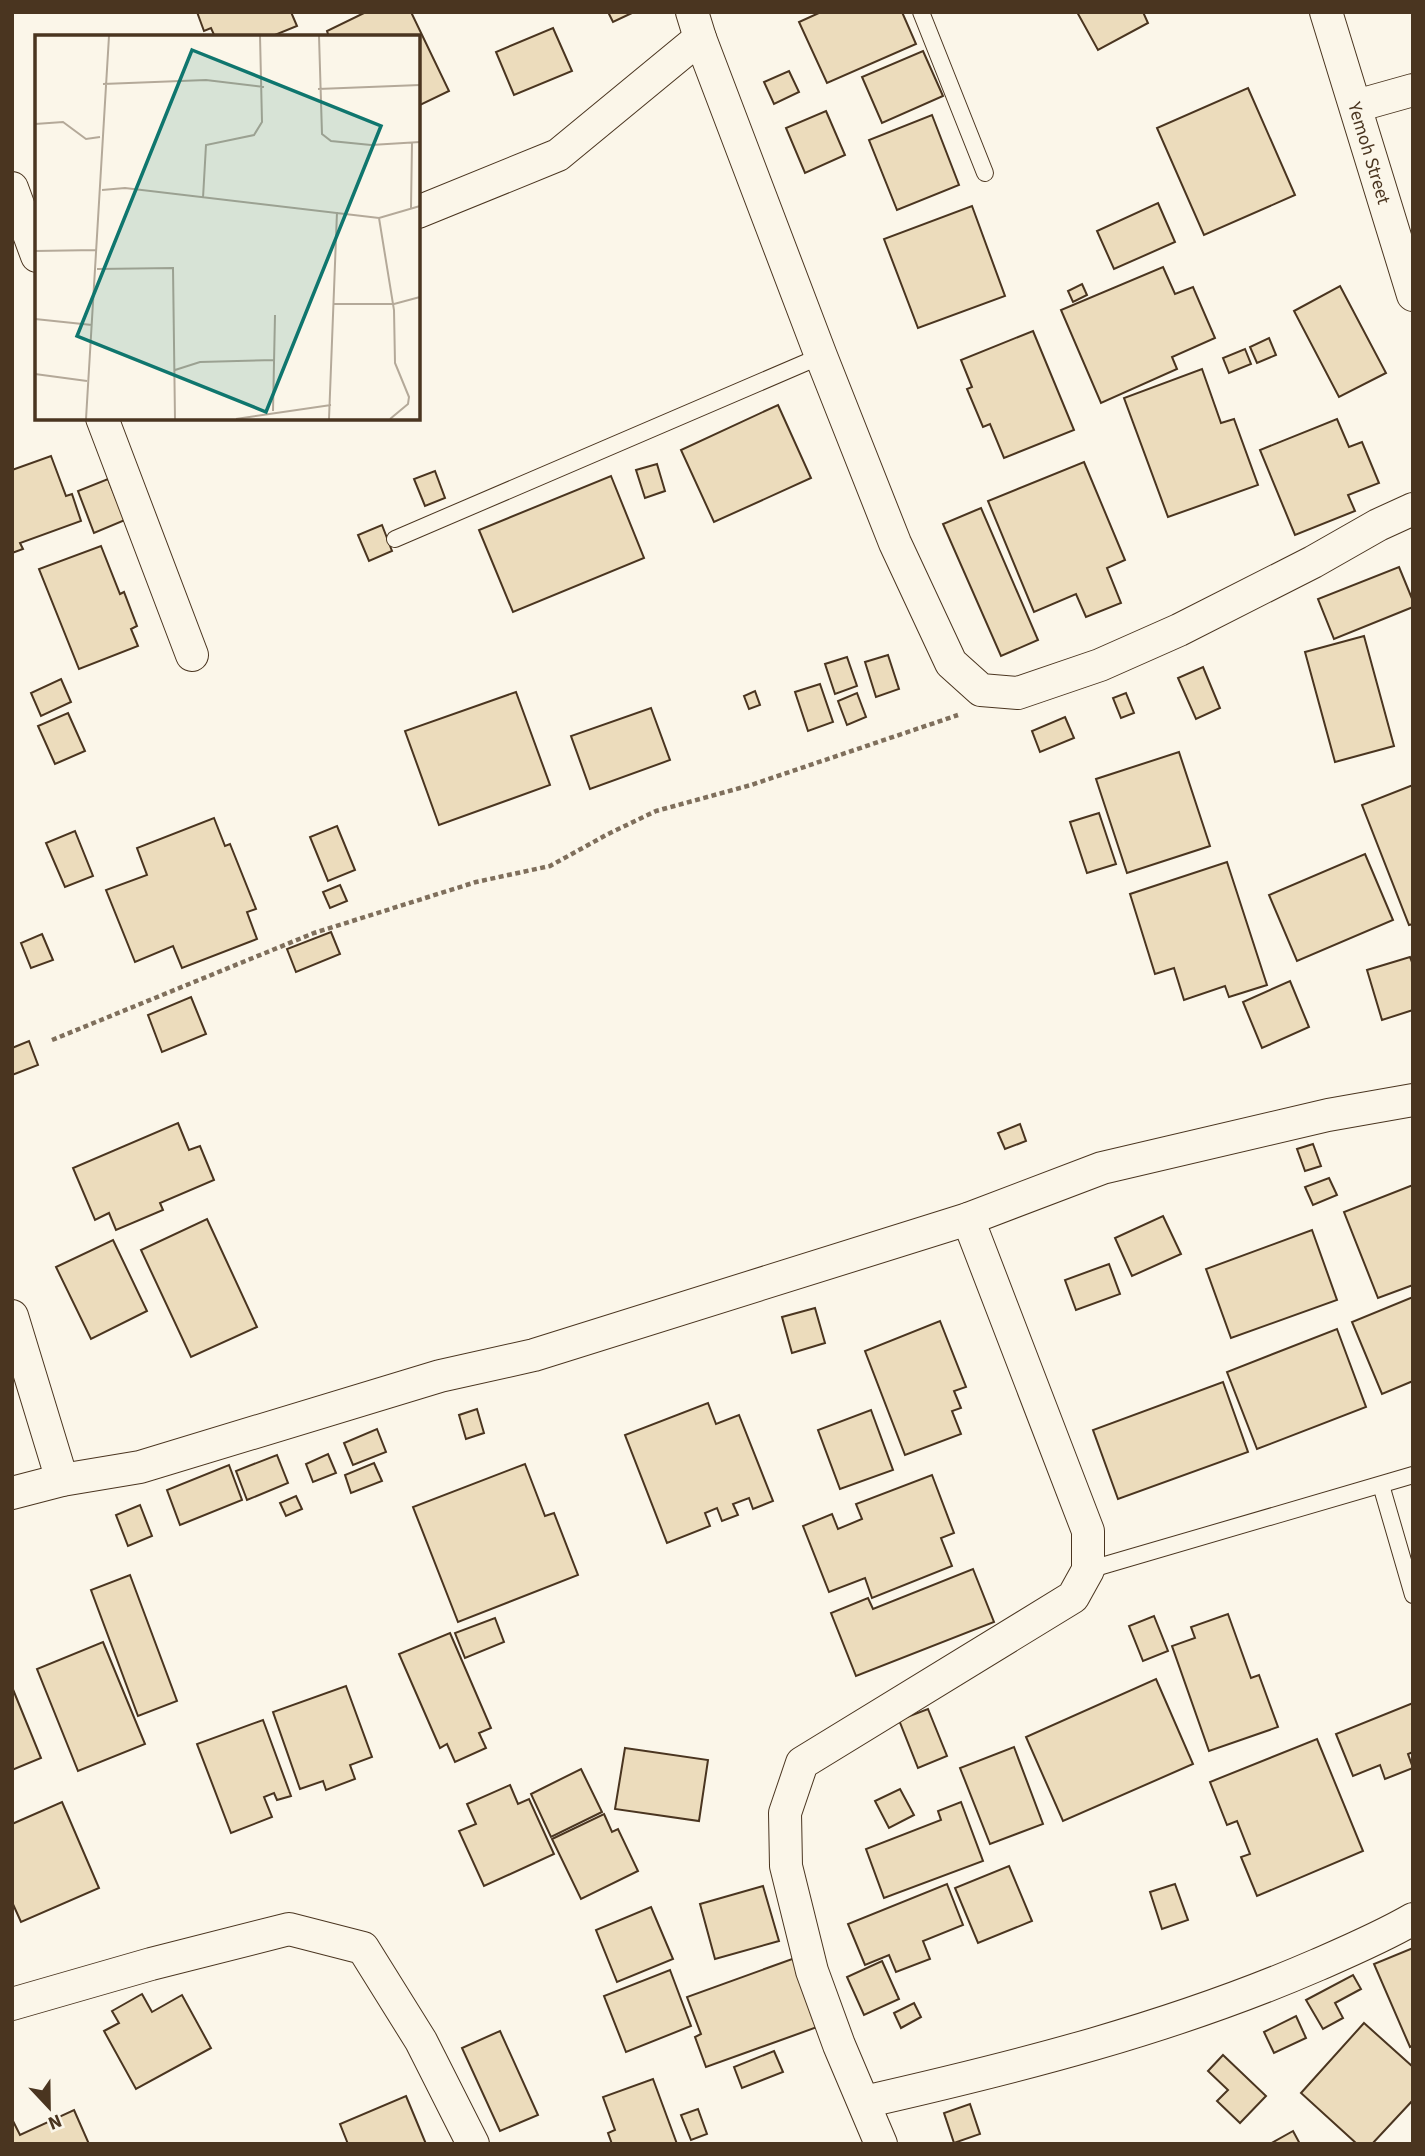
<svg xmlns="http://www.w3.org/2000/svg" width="1425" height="2156" font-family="'Source Sans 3',sans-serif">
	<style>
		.building { fill: #ecdcbc; stroke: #4a3520; stroke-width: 2 }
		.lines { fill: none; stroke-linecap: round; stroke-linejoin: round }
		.lane-casing { stroke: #4a3520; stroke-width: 18 }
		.street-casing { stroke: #4a3520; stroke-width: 34 }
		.path { stroke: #7f6f5c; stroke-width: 4.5; stroke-dasharray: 5 3.5; stroke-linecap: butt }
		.lane { stroke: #fbf6e9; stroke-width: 16 }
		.street { stroke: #fbf6e9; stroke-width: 32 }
		.labels { text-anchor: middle; stroke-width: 5; stroke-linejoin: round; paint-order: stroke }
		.street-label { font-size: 19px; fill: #4a3520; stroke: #fbf6e9 }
		.inset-road { fill: none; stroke: #b4a999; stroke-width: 2 }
		.view { fill: #0f766e; fill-opacity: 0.15; stroke: #0f766e; stroke-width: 3.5 }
		.inset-edge { fill: none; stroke: #4a3520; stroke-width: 3.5 }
	</style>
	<rect width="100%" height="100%" fill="#fbf6e9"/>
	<g class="building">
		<path d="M197 12H291L297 26 270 37H215L211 28 204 31Z"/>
		<path d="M366 12H411L449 91 418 106V37H329L327 31Z"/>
		<path d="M608 12H634L613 22Z"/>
		<path d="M821 12H902L916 44 827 83 799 22Z"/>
		<path d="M1077 12H1143L1148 23 1098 50Z"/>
		<path d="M553 28 572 71 514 95 496 52Z"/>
		<path d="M923 51 943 96 882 123 862 77Z"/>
		<path d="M789 71 799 92 774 104 764 82Z"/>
		<path d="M1248 88 1295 195 1204 235 1157 128Z"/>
		<path d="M826 111 845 155 805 173 786 128Z"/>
		<path d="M932 115 959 185 897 210 869 140Z"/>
		<path d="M1158 203 1175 242 1114 269 1097 231Z"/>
		<path d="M972 206 1005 296 918 328 884 239Z"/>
		<path d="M1163 267 1175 294 1193 287 1215 338 1172 357 1177 369 1101 403 1061 310Z"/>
		<path d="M1082 284 1087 295 1073 302 1068 291Z"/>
		<path d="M1340 286 1386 373 1339 397 1294 311Z"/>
		<path d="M1033 331 1074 430 1004 458 990 424 983 427 967 389 972 387 961 360Z"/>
		<path d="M1269 338 1276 355 1257 363 1250 347Z"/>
		<path d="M1245 349 1251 364 1229 373 1223 358Z"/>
		<path d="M1202 369 1221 423 1234 419 1258 485 1168 517 1124 398Z"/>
		<path d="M778 405 811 478 714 522 681 450Z"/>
		<path d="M1337 419 1349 447 1362 442 1379 483 1348 495 1355 511 1295 535 1260 450Z"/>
		<path d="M51 456 66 496 72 494 81 521 20 543 23 549 12 553V470Z"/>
		<path d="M1084 462 1125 560 1107 568 1121 603 1086 617 1076 594 1034 612 988 501Z"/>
		<path d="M657 464 665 491 645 498 636 470Z"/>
		<path d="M435 471 445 498 425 506 414 479Z"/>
		<path d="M611 476 644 558 513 612 479 530Z"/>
		<path d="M108 479 125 520 94 533 78 491Z"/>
		<path d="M981 508 1038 640 1001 656 943 524Z"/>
		<path d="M382 525 392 551 369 561 358 535Z"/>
		<path d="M101 546 120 594 124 592 137 626 131 629 138 646 79 669 39 569Z"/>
		<path d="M1399 567 1413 601V607L1334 639 1318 599Z"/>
		<path d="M1364 636 1394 746 1335 762 1305 652Z"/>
		<path d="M888 655 899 689 876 697 865 662Z"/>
		<path d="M847 657 857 686 835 694 825 664Z"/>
		<path d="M1203 667 1220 708 1196 719 1178 678Z"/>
		<path d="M61 679 71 702 41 716 31 693Z"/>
		<path d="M820 684 833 722 808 731 795 692Z"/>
		<path d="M755 691 760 705 749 709 744 696Z"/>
		<path d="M516 692 550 785 439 825 405 731Z"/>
		<path d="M857 693 866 717 847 725 838 701Z"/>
		<path d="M1126 693 1134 713 1121 718 1113 698Z"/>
		<path d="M651 708 670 760 590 789 571 736Z"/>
		<path d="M68 713 85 751 55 764 38 726Z"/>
		<path d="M1065 717 1074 738 1040 752 1032 731Z"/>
		<path d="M1179 752 1210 846 1127 873 1096 779Z"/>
		<path d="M1413 785V924L1409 925 1362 805Z"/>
		<path d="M1099 813 1116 864 1087 873 1070 822Z"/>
		<path d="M214 818 225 846 230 844 256 909 247 912 257 939 182 968 173 946 135 962 106 890 147 875 137 848Z"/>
		<path d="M337 826 355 870 328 881 310 837Z"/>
		<path d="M75 831 93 876 65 887 46 843Z"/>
		<path d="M1365 854 1393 920 1297 961 1269 895Z"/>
		<path d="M1227 862 1267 985 1229 997 1225 986 1184 1000 1174 968 1155 974 1130 894Z"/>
		<path d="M340 885 347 901 330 908 323 892Z"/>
		<path d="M331 932 340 954 296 972 287 949Z"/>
		<path d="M42 934 53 960 31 968 21 943Z"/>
		<path d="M1410 957 1413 965V1010L1382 1020 1367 970Z"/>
		<path d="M1290 981 1309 1027 1262 1048 1243 1002Z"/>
		<path d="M191 997 206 1034 162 1052 148 1015Z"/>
		<path d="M29 1041 38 1065 12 1075V1048Z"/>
		<path d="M178 1123 189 1150 200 1146 214 1180 160 1203 163 1210 116 1230 109 1213 95 1220 73 1168Z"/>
		<path d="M1020 1124 1026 1141 1005 1149 998 1133Z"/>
		<path d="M1313 1144 1321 1166 1305 1171 1297 1149Z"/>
		<path d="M1329 1178 1337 1195 1313 1205 1305 1187Z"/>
		<path d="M1413 1185V1285L1378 1298 1344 1212Z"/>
		<path d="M1163 1216 1181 1254 1132 1276 1115 1238Z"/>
		<path d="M207 1219 257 1327 191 1357 141 1250Z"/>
		<path d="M1312 1230 1337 1300 1231 1338 1206 1269Z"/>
		<path d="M113 1240 147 1311 91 1339 56 1267Z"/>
		<path d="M1109 1264 1120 1294 1076 1310 1065 1280Z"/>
		<path d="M1413 1297V1381L1382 1394 1352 1322Z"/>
		<path d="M815 1308 825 1343 792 1353 782 1317Z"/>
		<path d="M940 1321 966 1387 954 1391 961 1408 952 1411 961 1434 905 1455 865 1351Z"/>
		<path d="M1337 1329 1366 1407 1257 1449 1227 1372Z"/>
		<path d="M1223 1382 1248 1452 1118 1499 1093 1430Z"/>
		<path d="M708 1403 716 1424 739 1415 773 1501 753 1509 749 1498 733 1504 738 1515 722 1521 717 1508 705 1513 710 1526 667 1543 625 1435Z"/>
		<path d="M477 1409 484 1433 466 1439 459 1415Z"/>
		<path d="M871 1410 893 1470 840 1489 818 1430Z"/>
		<path d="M377 1429 386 1452 353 1465 344 1443Z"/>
		<path d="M328 1454 336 1473 313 1482 306 1464Z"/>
		<path d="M277 1455 288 1483 247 1500 236 1471Z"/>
		<path d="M374 1463 382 1481 351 1493 345 1475Z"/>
		<path d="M525 1464 545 1516 554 1513 578 1575 458 1622 413 1507Z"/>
		<path d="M229 1465 242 1500 180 1525 167 1490Z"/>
		<path d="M932 1475 954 1533 941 1538 952 1566 872 1598 865 1578 829 1592 803 1526 832 1514 838 1529 862 1519 856 1504Z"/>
		<path d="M296 1496 302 1509 286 1516 280 1503Z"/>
		<path d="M140 1505 152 1536 128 1546 116 1515Z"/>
		<path d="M973 1569 994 1622 856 1676 831 1613 868 1598 873 1609Z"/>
		<path d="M130 1575 177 1701 138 1716 91 1590Z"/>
		<path d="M1228 1614 1251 1678 1259 1675 1278 1727 1209 1751 1172 1646 1195 1638 1191 1627Z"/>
		<path d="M1154 1616 1168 1651 1143 1661 1129 1626Z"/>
		<path d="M495 1618 504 1642 465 1658 455 1633Z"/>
		<path d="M450 1633 491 1728 479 1733 486 1748 455 1762 447 1744 440 1748 399 1654Z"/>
		<path d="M103 1642 145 1744 78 1771 37 1669Z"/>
		<path d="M1156 1679 1193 1764 1063 1821 1026 1737Z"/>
		<path d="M346 1686 372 1757 350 1765 355 1779 326 1790 323 1781 300 1789 273 1712Z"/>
		<path d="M12 1687 41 1758 12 1770Z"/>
		<path d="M1413 1703V1752L1408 1754 1413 1768 1385 1779 1380 1765 1353 1776 1336 1734Z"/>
		<path d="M928 1709 947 1756 918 1768 899 1720Z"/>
		<path d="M263 1720 291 1796 277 1800 274 1793 264 1797 272 1817 231 1833 197 1744Z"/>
		<path d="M1317 1739 1363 1851 1257 1896 1241 1857 1250 1854 1237 1821 1227 1825 1210 1782Z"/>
		<path d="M1014 1747 1043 1824 990 1844 960 1768Z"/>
		<path d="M625 1748 708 1760 699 1821 615 1809Z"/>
		<path d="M581 1769 602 1812 551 1837 531 1794Z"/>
		<path d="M510 1785 518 1804 529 1799 554 1854 484 1886 459 1831 476 1824 467 1804Z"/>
		<path d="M900 1789 914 1815 889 1828 875 1801Z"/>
		<path d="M62 1802 99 1888 21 1922 12 1902V1824Z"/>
		<path d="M961 1802 983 1861 884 1898 866 1849 941 1820 938 1811Z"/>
		<path d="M604 1814 612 1832 618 1829 638 1871 581 1899 552 1839Z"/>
		<path d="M1009 1866 1032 1921 978 1943 955 1888Z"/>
		<path d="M947 1884 963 1925 923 1941 930 1959 896 1972 889 1955 865 1965 848 1924Z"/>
		<path d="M1175 1884 1188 1920 1162 1929 1150 1892Z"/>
		<path d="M763 1886 779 1941 715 1959 700 1904Z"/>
		<path d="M651 1907 673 1959 617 1982 596 1930Z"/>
		<path d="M1413 1948V2045L1410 2047 1374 1964Z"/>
		<path d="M795 1958 820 2026 706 2067 695 2037 701 2034 687 1997Z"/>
		<path d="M882 1961 899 1999 864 2015 847 1977Z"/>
		<path d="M670 1970 691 2026 626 2052 604 1996Z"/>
		<path d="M1353 1975 1361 1989 1335 2003 1343 2018 1323 2029 1306 2000Z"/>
		<path d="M142 1994 152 2012 182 1995 211 2048 136 2089 104 2031 119 2023 112 2011Z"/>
		<path d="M914 2003 921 2017 901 2028 894 2013Z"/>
		<path d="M1296 2016 1306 2038 1274 2053 1264 2032Z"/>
		<path d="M1364 2023 1413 2067V2100L1372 2144H1357L1301 2093Z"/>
		<path d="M500 2031 538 2115 500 2131 462 2048Z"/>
		<path d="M774 2051 783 2072 742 2088 734 2067Z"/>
		<path d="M1223 2055 1266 2096 1240 2123 1217 2101 1228 2090 1208 2071Z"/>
		<path d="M653 2079 677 2144H612L608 2133 615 2130 603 2097Z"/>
		<path d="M406 2096 426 2144H348L340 2124Z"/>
		<path d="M970 2104 980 2134 954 2143 944 2113Z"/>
		<path d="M698 2109 707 2134 691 2140 681 2115Z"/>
		<path d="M74 2110 89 2144H12V2119L20 2135Z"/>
		<path d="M1293 2131 1300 2144H1270Z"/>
	</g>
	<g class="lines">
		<g class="lane-casing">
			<g id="lane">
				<path d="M921 12 985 173"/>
				<path d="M395 539 821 356"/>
				<path d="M1381 1485 1413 1595"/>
				<path d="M1088 1570 1413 1475"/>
			</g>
		</g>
		<g class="street-casing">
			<g id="street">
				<path d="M692 12 700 38 821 356 895 543 951 663 981 690 1018 693 1100 665 1179 630 1313 562 1378 525 1413 509"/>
				<path d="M1326 12 1413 295"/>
				<path d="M1356 106 1413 90"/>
				<path d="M12 188 37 256"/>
				<path d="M418 212 558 155 700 38"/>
				<path d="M102 418 192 655"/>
				<path d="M12 1316 62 1480"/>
				<path d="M12 1493 62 1480 140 1467 440 1376 534 1355 968 1219 1102 1168 1328 1115 1413 1100"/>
				<path d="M12 2004 151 1964 289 1929 363 1948 421 2041 473 2144"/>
				<path d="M864 2102C1018 2067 1172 2028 1317 1965 1349 1951 1382 1937 1413 1919"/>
				<path d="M881 2144 839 2045 812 1971 786 1866 785 1813 802 1763 1073 1597 1088 1570V1531L968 1219"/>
			</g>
		</g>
		<path class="path" d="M52 1040 314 933 476 882 550 866 608 834 656 811 751 785 958 715"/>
		<use href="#lane" class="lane"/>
		<use href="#street" class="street"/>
	</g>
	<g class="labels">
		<g class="street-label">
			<text transform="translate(1370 153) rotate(73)" y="7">Yemoh Street</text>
		</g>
	</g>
	<g transform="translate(35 35)">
		<rect width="385" height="385" fill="#fbf6e9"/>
		<path class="inset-road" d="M284 1 287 99 296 106 336 110 385 107M68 49 171 45 229 52M283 54 385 50M0 89 28 87 51 104 65 102M67 155 90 153 344 183 385 171M168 163 171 110 219 100 227 87 225 1M376 173 377 108M344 183 359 275 360 328 374 362 373 369 355 384M0 216 62 215M62 234 138 233 140 384M298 269H359L385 262M0 284 57 290M140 335 165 327 240 325M0 339 52 346M238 376 240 280M51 384 74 1M201 384 296 370M294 384 302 177"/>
		<path class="view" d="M157 15 346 91 231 377 42 301Z"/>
		<rect width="385" height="385" class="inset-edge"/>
	</g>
	<rect width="1425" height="2156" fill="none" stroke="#4a3520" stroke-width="28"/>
	<g transform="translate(49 2107) rotate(158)" stroke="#fbf6e9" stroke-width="5" paint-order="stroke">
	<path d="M0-5L12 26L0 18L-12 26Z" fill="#4a3520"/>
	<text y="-10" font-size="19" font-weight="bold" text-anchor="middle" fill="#4a3520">N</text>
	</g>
</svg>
